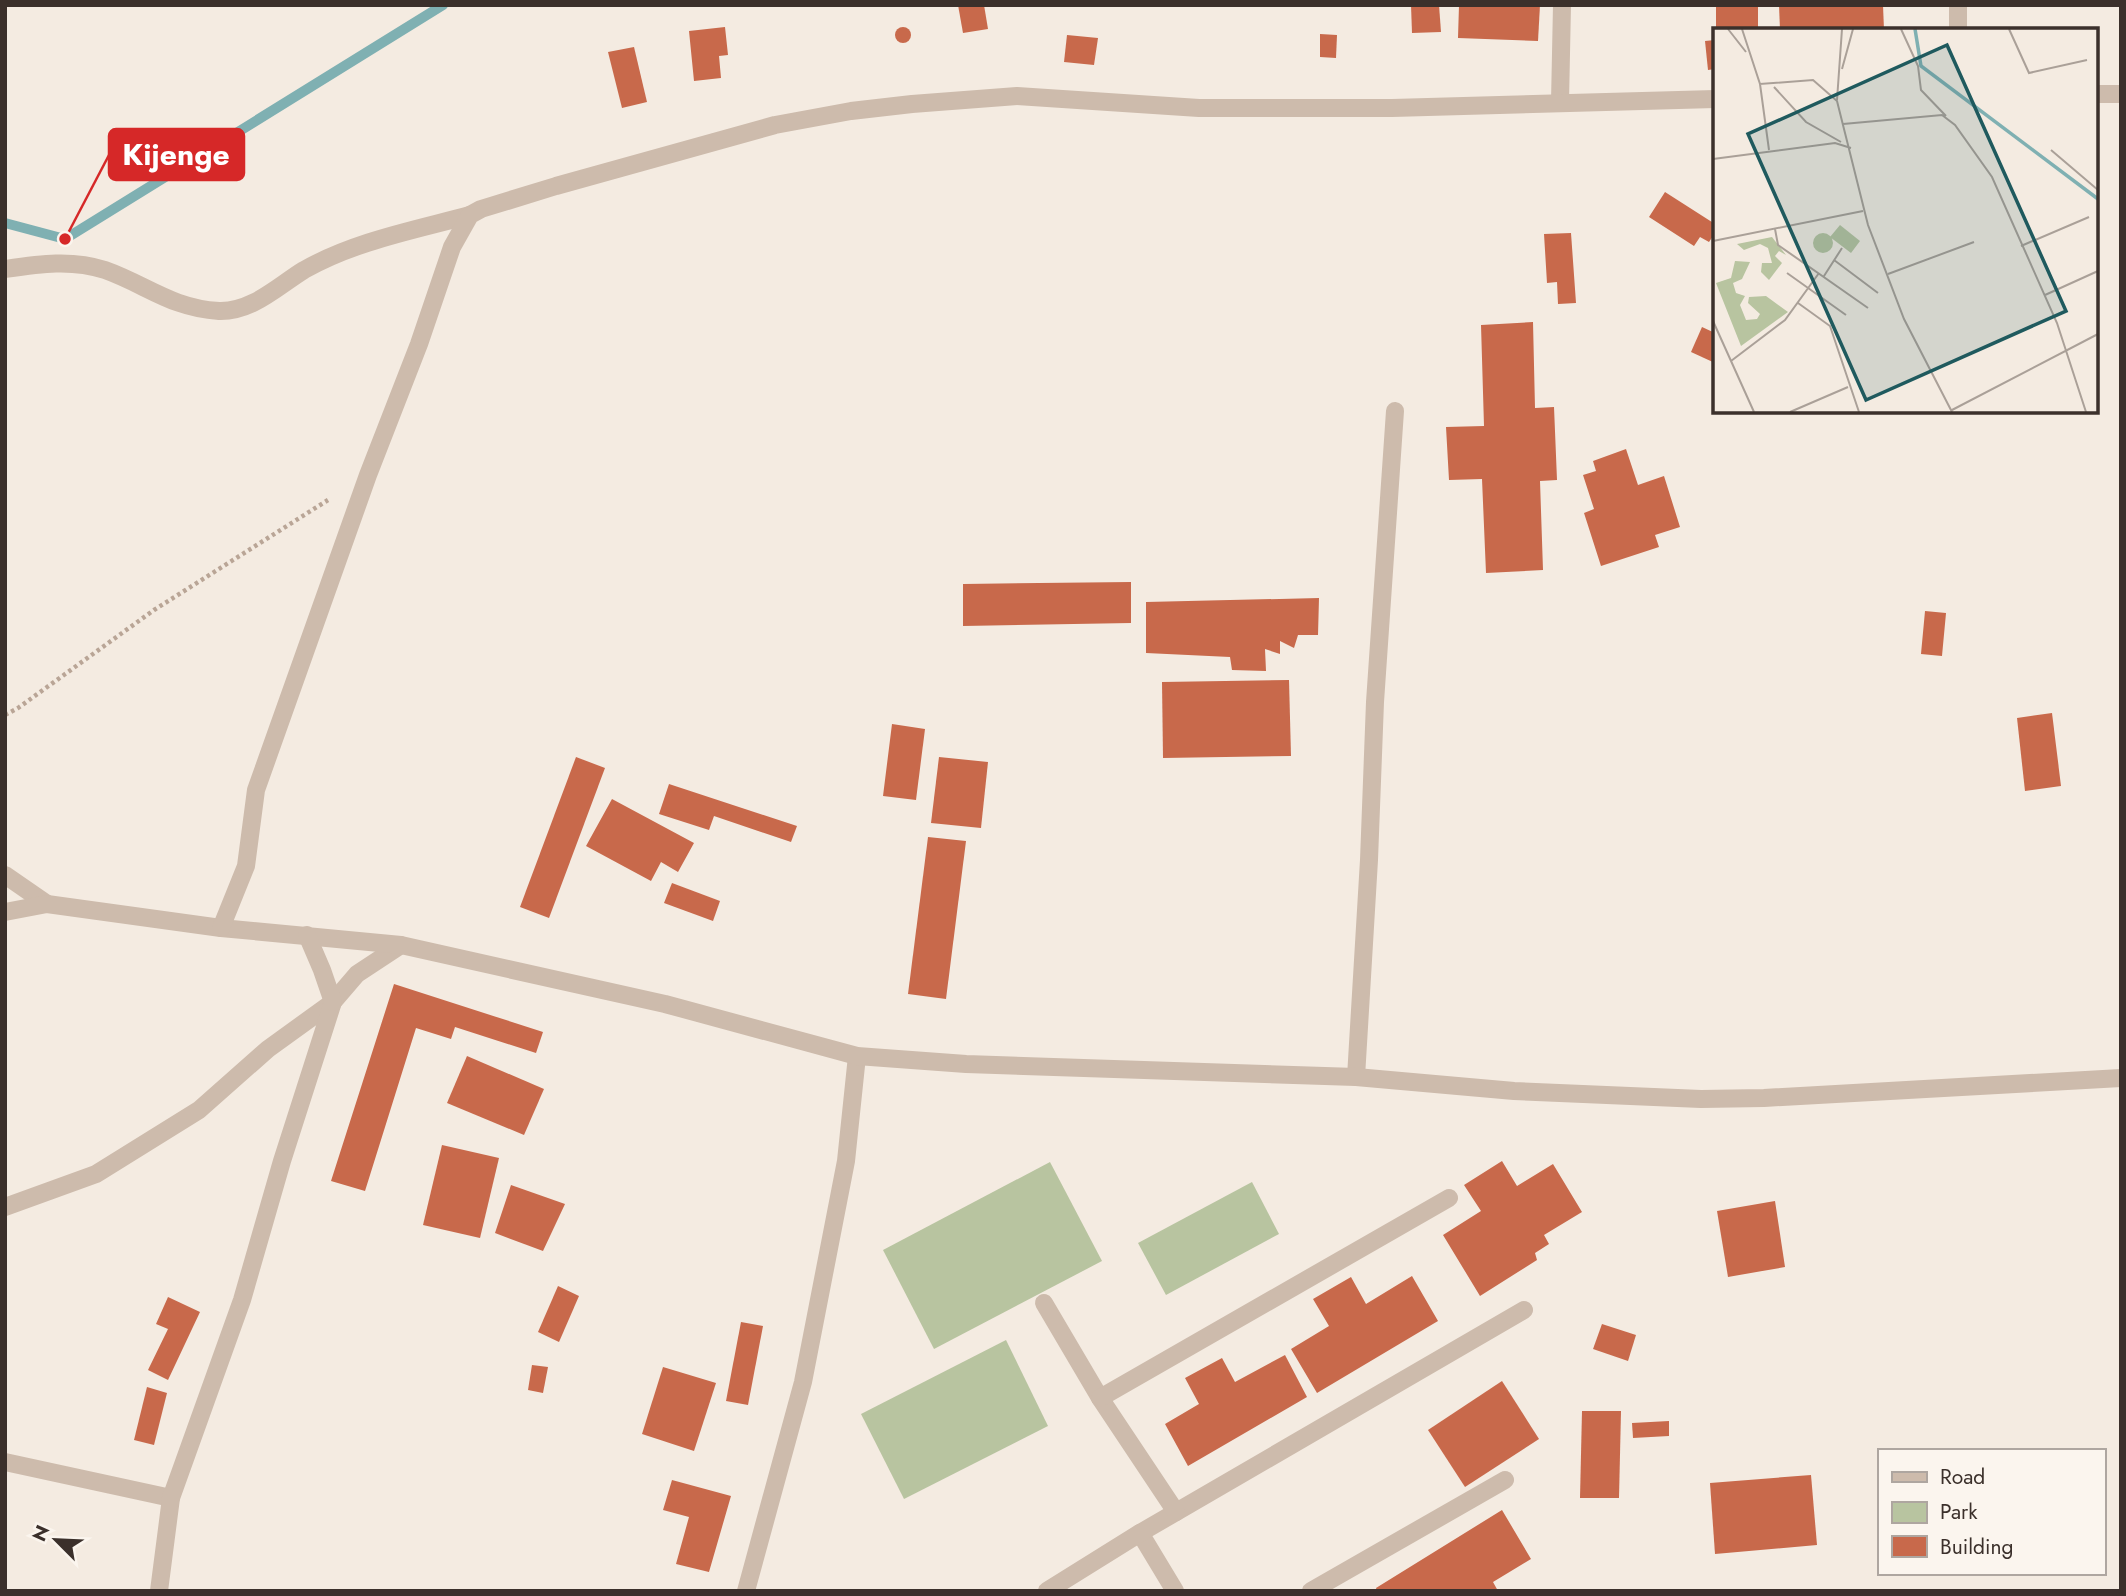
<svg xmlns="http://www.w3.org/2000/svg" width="2126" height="1596" font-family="Jost,sans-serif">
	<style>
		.green { fill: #b8c4a0 }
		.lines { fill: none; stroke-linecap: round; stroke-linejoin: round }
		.stream { stroke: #7fb0b2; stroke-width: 10 }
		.building { fill: #c8694b }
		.path { stroke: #b9a596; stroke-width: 4.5; stroke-dasharray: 3.5 3.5; stroke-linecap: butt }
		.lane { stroke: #cdbbac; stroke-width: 18 }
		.street { stroke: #cdbbac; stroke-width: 18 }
		.inset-river { fill: none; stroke: #7fb0b2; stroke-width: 3.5 }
		.inset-road { fill: none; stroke: #aaa098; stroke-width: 2 }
		.view { fill: #1f5a5e; fill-opacity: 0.15; stroke: #1f5a5e; stroke-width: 3.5 }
		.inset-edge { fill: none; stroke: #3b302b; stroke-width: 3.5 }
		.leader { fill: none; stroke: #d62828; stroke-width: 2.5 }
		.callout-dot { fill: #d62828; stroke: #fbf5ee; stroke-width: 2.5 }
		.callout { fill: #d62828; stroke: #d62828; stroke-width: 2.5 }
		.callout-label { font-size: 30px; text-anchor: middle; font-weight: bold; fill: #fff }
	</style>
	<rect width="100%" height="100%" fill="#f4ebe1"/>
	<g class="green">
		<path d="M1050 1162 1102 1261 934 1349 883 1250Z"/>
		<path d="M1252 1182 1279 1234 1166 1295 1138 1243Z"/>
		<path d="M1006 1340 1048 1426 904 1499 861 1414Z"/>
	</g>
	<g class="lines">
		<path class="stream" d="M5 223 65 239 443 5"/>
	</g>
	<g class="building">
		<path d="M958 5H984L988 29 963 33Z"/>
		<path d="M1411 5H1439L1441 32 1412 33Z"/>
		<path d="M1459 5H1540L1538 41 1458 38Z"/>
		<path d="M1716 5H1758V28L1716 27Z"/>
		<path d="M1779 5H1883L1884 30H1780Z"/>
		<path d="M725 27 728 55 719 56 721 78 694 81 689 31Z"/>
		<circle cx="903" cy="35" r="8"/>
		<path d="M1320 34 1337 35 1336 58 1320 57Z"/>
		<path d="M1067 35 1098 38 1094 65 1064 62Z"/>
		<path d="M1715 40V69L1708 70 1705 41Z"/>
		<path d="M634 47 647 102 622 108 608 52Z"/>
		<path d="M1665 192 1715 224V233L1709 242 1700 237 1694 246 1649 217Z"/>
		<path d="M1571 233 1576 303 1558 304 1557 282 1547 283 1544 234Z"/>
		<path d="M1533 322 1535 408 1554 407 1557 480 1540 481 1543 570 1486 573 1482 479 1449 480 1446 427 1484 426 1481 325Z"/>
		<path d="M1702 327 1715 333V363L1691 352Z"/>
		<path d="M1626 449 1638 485 1664 476 1680 527 1655 535 1659 547 1601 566 1584 513 1594 509 1583 475 1596 471 1593 461Z"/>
		<path d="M1131 582V623L963 626V584Z"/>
		<path d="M1319 598 1318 635H1298L1294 648 1280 641V654L1265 649 1266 671 1232 670 1230 657 1146 653V602Z"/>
		<path d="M1925 611 1946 613 1942 656 1921 654Z"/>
		<path d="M1289 680 1291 756 1163 758 1162 682Z"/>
		<path d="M2052 713 2061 786 2025 791 2017 718Z"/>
		<path d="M892 724 925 729 916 800 883 796Z"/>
		<path d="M576 757 605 768 549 918 520 907Z"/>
		<path d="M939 757 988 762 981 828 931 823Z"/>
		<path d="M669 784 797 826 791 842 714 816 709 830 659 814Z"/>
		<path d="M612 799 694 843 678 872 661 862 651 881 586 846Z"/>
		<path d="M928 837 966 841 946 999 908 994Z"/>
		<path d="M672 883 720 901 713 921 664 903Z"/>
		<path d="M394 984 543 1032 536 1053 455 1027 451 1039 416 1028 365 1191 331 1181Z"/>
		<path d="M467 1056 544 1089 524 1135 447 1103Z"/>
		<path d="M442 1145 499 1158 480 1238 423 1225Z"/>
		<path d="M1502 1161 1517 1186 1553 1164 1582 1212 1544 1235 1549 1244 1535 1253 1537 1260 1480 1296 1443 1235 1481 1211 1464 1185Z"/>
		<path d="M511 1185 565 1204 543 1251 495 1233Z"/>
		<path d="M1775 1201 1785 1267 1728 1277 1717 1211Z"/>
		<path d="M1412 1276 1438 1321 1317 1393 1291 1349 1329 1326 1313 1299 1351 1277 1366 1304Z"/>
		<path d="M558 1286 579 1296 559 1342 538 1332Z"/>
		<path d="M168 1297 200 1312 168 1380 148 1370 168 1329 156 1324Z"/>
		<path d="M741 1322 763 1326 748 1405 726 1401Z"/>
		<path d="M1602 1324 1636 1335 1628 1361 1593 1349Z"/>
		<path d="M1285 1355 1307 1397 1188 1466 1165 1424 1199 1404 1185 1378 1222 1358 1235 1382Z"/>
		<path d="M532 1365 548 1367 543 1393 528 1390Z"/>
		<path d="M663 1367 716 1383 694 1451 642 1434Z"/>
		<path d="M1502 1381 1539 1439 1465 1487 1428 1430Z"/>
		<path d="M147 1387 167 1393 154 1445 134 1440Z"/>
		<path d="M1582 1411H1621L1619 1498H1580Z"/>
		<path d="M1669 1421V1436L1633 1438 1632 1423Z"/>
		<path d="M1811 1475 1817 1545 1715 1554 1710 1483Z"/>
		<path d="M672 1480 731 1496 709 1572 676 1564 689 1517 663 1510Z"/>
		<path d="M1502 1510 1531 1559 1493 1582 1498 1591H1377L1376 1588Z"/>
	</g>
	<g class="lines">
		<path class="path" d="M5 715 18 708 154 610 328 500"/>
		<g class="lane">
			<path d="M1356 1077 1369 860 1375 702 1395 411"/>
			<path d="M5 1207 96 1174 199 1110 268 1049 333 1002"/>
			<path d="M5 1462 171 1498"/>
			<path d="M1140 1533 1175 1591"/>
			<path d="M159 1591 171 1498 242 1300 282 1161 333 1002 357 974 401 945"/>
			<path d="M746 1591 803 1382 846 1161 857 1056"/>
			<path d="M1047 1591 1140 1533 1524 1310"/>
			<path d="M1311 1591 1505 1480"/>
		</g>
		<g class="street">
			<path d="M1958 5V30"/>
			<path d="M2096 94H2121"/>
			<path d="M1560 102 1562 5"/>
			<path d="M5 269C39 264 72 259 105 270 147 285 171 308 219 311 252 312 278 286 304 270 355 241 415 230 470 215"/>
			<path d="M5 875 47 904"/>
			<path d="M5 912 47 904 221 928 401 945 665 1004 857 1056 966 1064 1356 1077 1514 1091 1701 1099 1764 1098 2121 1078"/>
			<path d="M221 928 246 866 256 790 368 475 419 344 452 247 470 215 481 209 556 186 775 125 851 111 912 104 1017 96 1199 108H1392L1715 99"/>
			<path d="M307 935 322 970 333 1002"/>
			<path d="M1044 1303 1100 1398 1176 1512"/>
			<path d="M1100 1398 1449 1198"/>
		</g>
	</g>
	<g transform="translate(1713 28)">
		<rect width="385" height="385" fill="#f4ebe1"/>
		<path d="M127 197 147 213 138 225 117 209ZM100 215a10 10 0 1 1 20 0a10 10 0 1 1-20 0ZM59 209 73 227 66 223 62 228 69 235 56 252 48 244 49 235H59L55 220 47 216 31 222 24 216ZM22 233 37 234 29 251 20 255 23 265 32 268 27 277 33 292 44 291 47 286 35 275 36 269 53 268 75 284 28 318 3 255 18 250Z" fill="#b8c4a0"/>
		<path class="inset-river" d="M202 1 208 38 385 171"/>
		<path class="inset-road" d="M15 1 33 24M29 1 47 56 100 52 124 73 155 197 191 291 239 384M188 1 205 38 208 62 233 88M296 1 316 45 374 32M129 41 140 1M47 56 56 122M61 59 93 94 128 114M124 72 129 1M130 96 229 87 242 97 279 149 344 295 373 384M338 122 385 162M0 131 122 115 138 120M62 201 65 217 155 280M0 213 150 183M308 218 376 189M121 232 165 265M74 245 133 287M175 246 261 214M111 248 129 220M332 267 385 243M85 275 117 298 146 384M0 293 41 384M18 333 72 292 106 245M239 382 385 306M77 384 135 359"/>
		<path class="view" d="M234 17 353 283 153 372 35 106Z"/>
		<rect width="385" height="385" class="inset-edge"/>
	</g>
	<path class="leader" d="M65 239L109 155"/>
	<circle class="callout-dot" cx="65" cy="239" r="7"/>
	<rect class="callout" x="109" y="129" width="135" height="51" rx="7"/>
	<g class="callout-label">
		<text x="176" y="165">Kijenge</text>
	</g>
	<rect width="2126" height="1596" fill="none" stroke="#3b302b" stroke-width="14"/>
	<rect x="1878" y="1449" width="228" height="126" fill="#fbf5ee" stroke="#aea6a0" stroke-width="2"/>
	<rect x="1892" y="1472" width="35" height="10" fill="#cdbbac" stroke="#aea6a0" stroke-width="2"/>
	<text x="1940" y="1484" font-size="21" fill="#3b302b">Road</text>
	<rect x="1892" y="1502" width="35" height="21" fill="#b8c4a0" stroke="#aea6a0" stroke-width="2"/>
	<text x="1940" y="1519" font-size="21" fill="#3b302b">Park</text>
	<rect x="1892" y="1536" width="35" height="21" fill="#c8694b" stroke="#aea6a0" stroke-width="2"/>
	<text x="1940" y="1554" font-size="21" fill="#3b302b">Building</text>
	<g transform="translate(56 1540) rotate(294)" stroke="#fbf5ee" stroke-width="5" paint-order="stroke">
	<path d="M0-5L12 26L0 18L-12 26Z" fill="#3b302b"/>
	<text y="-10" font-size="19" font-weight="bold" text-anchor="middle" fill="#3b302b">N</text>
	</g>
</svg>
